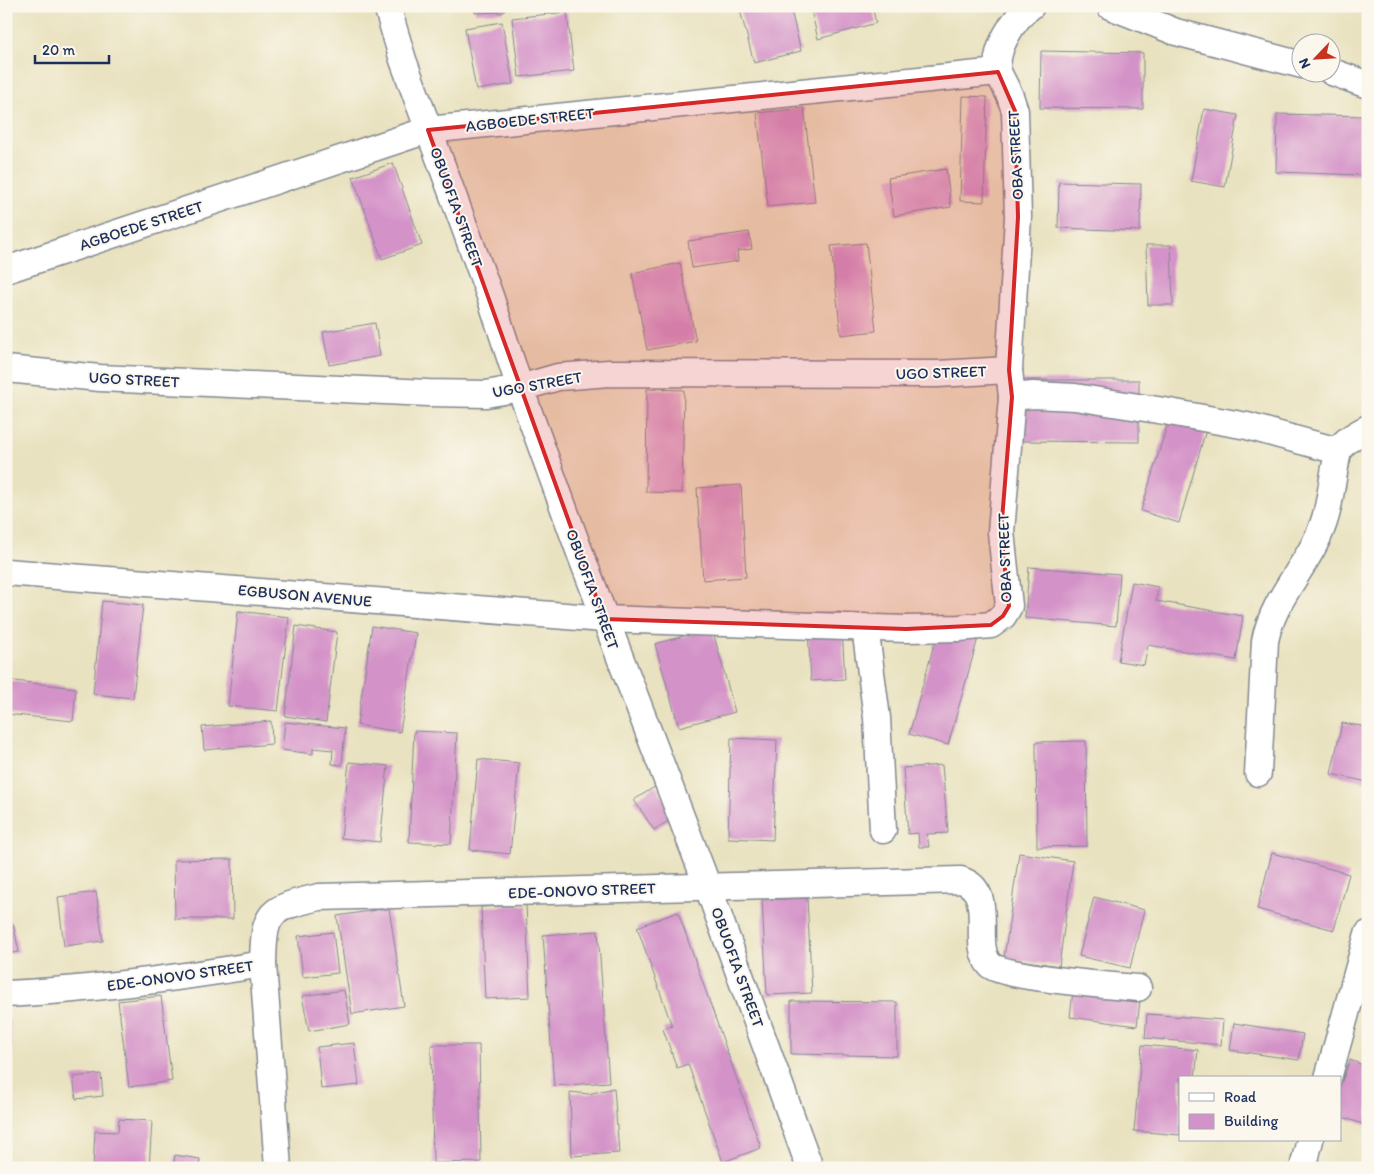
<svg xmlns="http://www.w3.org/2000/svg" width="1374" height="1174" font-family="Itim,sans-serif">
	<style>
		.building { fill: #d493c8 }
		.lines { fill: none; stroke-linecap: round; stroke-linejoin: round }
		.minor-casing { stroke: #82888f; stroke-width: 29 }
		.minor { stroke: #fff; stroke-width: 26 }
		.marked { fill: #d62828; fill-opacity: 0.2; stroke: #d62828; stroke-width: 4; stroke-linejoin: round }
		.labels { text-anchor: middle; stroke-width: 4; stroke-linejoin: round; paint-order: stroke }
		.street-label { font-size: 16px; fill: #1b2f5e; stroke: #fbf7ec }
	</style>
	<rect width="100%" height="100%" fill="#fbf7ec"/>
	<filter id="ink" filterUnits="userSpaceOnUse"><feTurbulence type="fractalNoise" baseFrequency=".02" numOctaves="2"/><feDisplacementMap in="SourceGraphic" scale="10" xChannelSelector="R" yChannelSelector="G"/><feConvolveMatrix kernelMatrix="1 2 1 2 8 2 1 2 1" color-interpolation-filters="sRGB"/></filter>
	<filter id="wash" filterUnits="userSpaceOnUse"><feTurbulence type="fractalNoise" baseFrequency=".0096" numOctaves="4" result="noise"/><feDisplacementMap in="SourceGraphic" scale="20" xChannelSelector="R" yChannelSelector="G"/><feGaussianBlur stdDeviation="1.12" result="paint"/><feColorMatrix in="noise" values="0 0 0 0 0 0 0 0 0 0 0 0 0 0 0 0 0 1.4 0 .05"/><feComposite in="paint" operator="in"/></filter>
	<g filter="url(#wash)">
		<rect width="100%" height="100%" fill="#e9e2c0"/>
		<g id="blocks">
			<g class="building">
				<path d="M475 6H504V12L475 13Z"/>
				<path d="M739 6H790L801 51 754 63Z"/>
				<path d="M810 6H872L876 23 818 39Z"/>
				<path d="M567 12 574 71 519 77 512 18Z"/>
				<path d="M502 22 513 84 476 90 465 28Z"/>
				<path d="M1041 51 1143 53V109L1040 108Z"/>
				<path d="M963 96 987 97 984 202 960 201Z"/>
				<path d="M804 108 815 202 768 207 757 113Z"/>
				<path d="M1204 109 1238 115 1225 187 1191 181Z"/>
				<path d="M1277 114 1365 116 1363 175 1276 172Z"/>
				<path d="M393 163 422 245 382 259 353 177Z"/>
				<path d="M946 169 951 207 894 216 888 178Z"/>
				<path d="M1059 182 1141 184 1140 231 1058 228Z"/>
				<path d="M749 232 752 249 737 251 738 261 692 268 688 241Z"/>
				<path d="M866 243 876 331 841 335 831 246Z"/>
				<path d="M1146 245H1171L1173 305H1148Z"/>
				<path d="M680 263 696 341 647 350 632 273Z"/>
				<path d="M375 323 380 356 329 365 323 332Z"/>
				<path d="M1020 380H1139V442L1020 441Z"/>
				<path d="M647 389 684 390 682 493 646 492Z"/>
				<path d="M1171 412 1208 423 1179 523 1141 511Z"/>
				<path d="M741 485 746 577 703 580 697 488Z"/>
				<path d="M1029 567 1120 574 1116 626 1025 618Z"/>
				<path d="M1132 582 1158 587 1156 601 1243 616 1236 660 1148 645 1144 665 1118 661Z"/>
				<path d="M102 601 143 605 133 698 93 694Z"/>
				<path d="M238 611 289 617 278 711 228 706Z"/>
				<path d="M841 612 845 679 811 681 807 613Z"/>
				<path d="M296 626 337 632 326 722 285 716Z"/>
				<path d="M372 626 416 633 400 732 357 725Z"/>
				<path d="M939 627 978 638 948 745 909 734Z"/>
				<path d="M712 628 735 712 679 727 655 644Z"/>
				<path d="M6 680 76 688 73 721 6 714Z"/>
				<path d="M271 721 272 744 204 750 202 727Z"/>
				<path d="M285 722 345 728 342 765 332 764 333 750 313 748V754L282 750Z"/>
				<path d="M1342 723 1368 727V782L1331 774Z"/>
				<path d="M414 731 457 733 451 844 409 842Z"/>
				<path d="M731 738 777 740 773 840 728 838Z"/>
				<path d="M1086 741 1087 846 1037 847 1036 742Z"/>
				<path d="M478 759 519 763 510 854 470 850Z"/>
				<path d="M349 762 388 766 380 842 341 838Z"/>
				<path d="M942 765 948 833 927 834 929 847H919L918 833 908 834 903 768Z"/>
				<path d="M656 786 676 816 654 830 634 800Z"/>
				<path d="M1019 853 1073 861 1059 966 1004 958Z"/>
				<path d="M1272 853 1349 874 1334 930 1257 909Z"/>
				<path d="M232 859 233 919H175L174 860Z"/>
				<path d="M96 892 103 941 64 946 58 897Z"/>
				<path d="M1094 897 1144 910 1130 968 1079 956Z"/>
				<path d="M807 898 812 993 767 995 762 900Z"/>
				<path d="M526 905 530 997 485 999 481 907Z"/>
				<path d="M389 908 404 1006 352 1014 337 916Z"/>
				<path d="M678 912 761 1148 723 1162 688 1064 677 1068 663 1029 672 1026 637 927Z"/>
				<path d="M13 923 19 952 6 954V925Z"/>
				<path d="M598 931 609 1082 554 1086 543 935Z"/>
				<path d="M333 932 338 973 303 977 298 936Z"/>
				<path d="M344 990 350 1024 309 1031 302 996Z"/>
				<path d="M1073 991 1140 1001 1137 1026 1070 1017Z"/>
				<path d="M161 996 172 1081 129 1087 118 1001Z"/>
				<path d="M791 1001 897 1002V1056L791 1054Z"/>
				<path d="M1147 1014 1223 1020 1221 1045 1145 1038Z"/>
				<path d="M6 1020H10L11 1056 6 1057Z"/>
				<path d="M1234 1023 1303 1034 1299 1060 1230 1050Z"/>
				<path d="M354 1043 359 1085 321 1089 317 1047Z"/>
				<path d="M431 1045H479L481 1162 433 1163Z"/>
				<path d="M1142 1045 1198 1050 1195 1078H1180V1135L1134 1131Z"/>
				<path d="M1350 1060 1368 1067V1126L1340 1116V1086Z"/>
				<path d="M101 1074 103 1096 76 1099 73 1077Z"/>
				<path d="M614 1088 619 1153 572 1156 570 1092 588 1094Z"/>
				<path d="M119 1119 152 1121 149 1168H93L95 1131 118 1132Z"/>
				<path d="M175 1155 200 1159 199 1168H173Z"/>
			</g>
		</g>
	</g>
	<g filter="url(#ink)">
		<use href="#blocks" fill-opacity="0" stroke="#82888f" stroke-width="1"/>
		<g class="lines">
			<g class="minor-casing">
				<g id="minor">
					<path d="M387 6 403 60 490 296 520 388 580 553 708 887 810 1168"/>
					<path d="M1110 6 1176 32 1302 65"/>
					<path d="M1332 72 1368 85"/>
					<path d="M6 270 428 130 998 72C994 49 1013 19 1031 6"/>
					<path d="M6 369 100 378 428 393 486 394 520 388 558 377 609 373 937 374 1009 370"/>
					<path d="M1012 397 1033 395 1075 397 1164 411 1247 426 1338 451"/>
					<path d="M6 572 604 619 906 629 959 628 991 625 1003 616 1009 606 1001 532 1012 397 1009 370 1018 217 1015 111 1010 96 998 72"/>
					<path d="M865 627 877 718 883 830"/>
					<path d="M1258 773 1265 641C1274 594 1314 561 1326 515 1330 503 1336 453 1340 448 1346 439 1359 433 1368 428"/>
					<path d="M263 964 278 1168"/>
					<path d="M6 994C92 990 178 978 263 964 264 911 268 909 319 897L961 880C998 892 970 943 990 965 1002 977 1115 986 1138 988"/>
					<path d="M1328 1078 1368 934"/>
					<path d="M1303 1168 1310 1140"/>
				</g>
			</g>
			<use href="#minor" class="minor"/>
		</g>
	</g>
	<path class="marked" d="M998 72 1015 111 1018 217 1009 370 1012 397 1001 532 1009 606 1003 616 991 625 906 629 604 619 428 130Z"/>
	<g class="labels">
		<g class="street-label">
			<text transform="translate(530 119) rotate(-6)" y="6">AGBOEDE STREET</text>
			<text transform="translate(1015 155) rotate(-93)" y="6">OBA STREET</text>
			<text transform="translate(457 207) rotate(70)" y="6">OBUOFIA STREET</text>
			<text transform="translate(141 225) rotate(-18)" y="6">AGBOEDE STREET</text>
			<text transform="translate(941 372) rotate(-2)" y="6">UGO STREET</text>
			<text transform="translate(134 379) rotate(3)" y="6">UGO STREET</text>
			<text transform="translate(537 384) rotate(-10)" y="6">UGO STREET</text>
			<text transform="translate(1004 558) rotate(-92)" y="6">OBA STREET</text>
			<text transform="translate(593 589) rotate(70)" y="6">OBUOFIA STREET</text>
			<text transform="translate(305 595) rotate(5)" y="6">EGBUSON AVENUE</text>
			<text transform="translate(582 890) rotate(-2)" y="6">EDE-ONOVO STREET</text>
			<text transform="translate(738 967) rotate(70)" y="6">OBUOFIA STREET</text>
			<text transform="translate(180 975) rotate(-8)" y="6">EDE-ONOVO STREET</text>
		</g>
	</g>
	<rect width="1374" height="1174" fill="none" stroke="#fbf7ec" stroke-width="25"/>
	<rect x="1179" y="1076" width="162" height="65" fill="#fbf7ec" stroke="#a1a7b3"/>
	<rect x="1189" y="1093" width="25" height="8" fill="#ffffff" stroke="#a1a7b3"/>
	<text x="1224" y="1102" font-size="15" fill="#1b2f5e">Road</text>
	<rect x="1189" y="1114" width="25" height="15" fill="#d493c8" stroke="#a1a7b3"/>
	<text x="1224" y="1126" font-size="15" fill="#1b2f5e">Building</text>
	<g transform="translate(1316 58) rotate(245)"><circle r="24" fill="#fbf7ec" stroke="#a1a7b3"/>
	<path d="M0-4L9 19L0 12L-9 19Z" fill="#c8321e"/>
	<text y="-8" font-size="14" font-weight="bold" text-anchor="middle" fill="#1b2f5e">N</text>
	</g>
	<path d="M35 55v8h74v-8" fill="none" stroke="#1b2f5e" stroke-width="2.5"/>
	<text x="42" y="55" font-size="15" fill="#1b2f5e" stroke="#fbf7ec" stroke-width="4" paint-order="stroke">20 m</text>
</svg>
